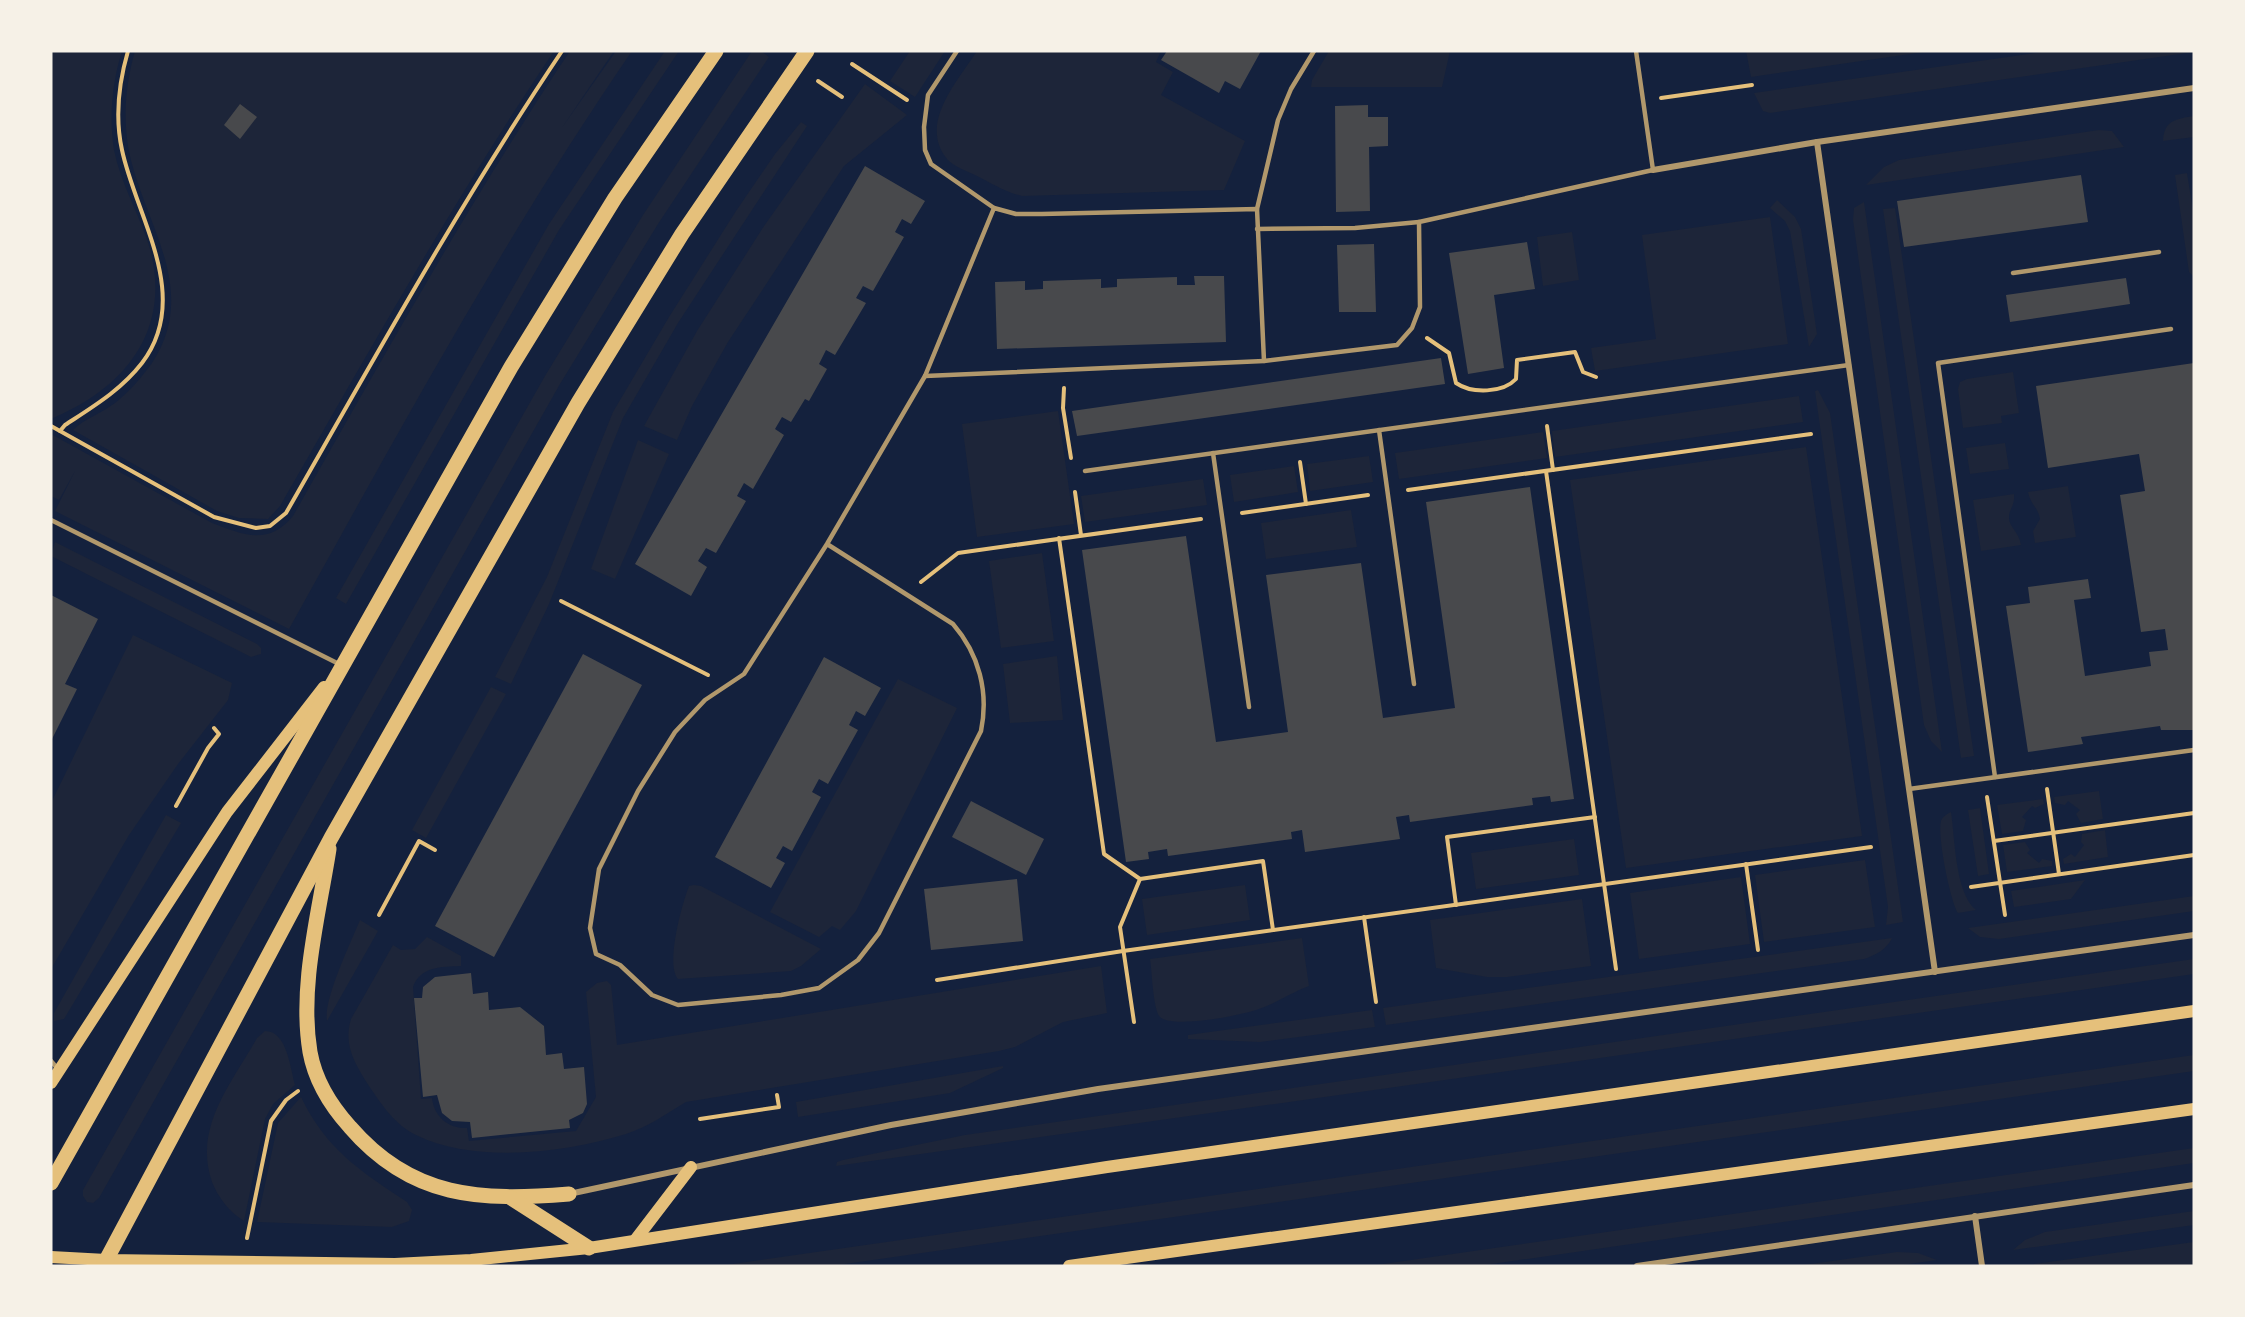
<svg xmlns="http://www.w3.org/2000/svg" width="2245" height="1317" font-family="'Crimson Pro',serif">
	<style>
		.green { fill: #1d2539 }
		.building { fill: #48494c }
		.lines { fill: none; stroke-linecap: round; stroke-linejoin: round }
		.path { stroke: #e5c07b; stroke-width: 4 }
		.service { stroke: #b1986c; stroke-width: 4.5 }
		.minor { stroke: #b1986c; stroke-width: 6 }
		.secondary { stroke: #e5c07b; stroke-width: 12 }
		.primary { stroke: #e5c07b; stroke-width: 15 }
	</style>
	<rect width="100%" height="100%" fill="#14213d"/>
	<g class="green">
		<path d="M51 51H122C112 83 109 117 114 150 121 185 140 215 150 249 172 331 124 389 51 419Z"/>
		<path d="M135 51H554C455 198 368 353 280 506L268 519 239 518 217 511 73 430C84 419 102 413 115 403 129 392 142 377 152 363 202 287 140 219 128 146 123 114 126 82 135 51Z"/>
		<path d="M570 51H614L561 129 616 51H632C505 236 398 433 289 629L55 511 75 471 59 500 51 496V434L212 523C244 535 268 546 293 516 382 359 470 201 570 51Z"/>
		<path d="M665 51H679L559 230 346 604 336 598 549 224Z"/>
		<path d="M752 51H761L769 57 658 224 560 384 99 1198 93 1203 87 1202 83 1196V1190L545 376 643 215Z"/>
		<path d="M910 51H945L915 97 890 81Z"/>
		<path d="M977 51H1161L1156 62 1173 72 1161 95 1245 141 1224 190 1022 196C1005 192 991 183 975 175 967 171 954 167 947 159 918 123 958 81 977 51Z"/>
		<path d="M1329 51H1450L1442 87H1311L1312 80Z"/>
		<path d="M1746 51H1931L1751 77Z"/>
		<path d="M2049 51 2194 52 1770 113 1763 111 1754 93Z"/>
		<path d="M865 84 907 115 844 166 728 342 692 406 677 440 644 426 697 331 764 226Z"/>
		<path d="M2194 116V137L2163 141C2164 120 2176 119 2194 116Z"/>
		<path d="M801 122 807 126 678 323 623 418 549 604 511 684 495 677 547 577 613 412 669 317 736 211 775 154Z"/>
		<path d="M2099 130 2112 131 2124 147 1866 185 1884 167 1899 160Z"/>
		<path d="M2187 173 2194 217V277L2189 272 2175 175Z"/>
		<path d="M1777 200 1795 217 1801 229 1817 334 1809 347 1790 231 1785 221 1770 208Z"/>
		<path d="M1864 202 1942 752 1931 741 1924 725 1853 220 1854 208Z"/>
		<path d="M1895 208 1974 756 1961 758 1883 209Z"/>
		<path d="M1770 217 1788 344 1595 371 1591 348 1656 339 1642 235Z"/>
		<path d="M1572 232 1579 280 1543 286 1537 237Z"/>
		<path d="M2013 372 2019 413 2001 416 2002 423 1963 428 1958 389 1960 382 1967 379Z"/>
		<path d="M1818 390 1830 413 1903 922 1886 925 1888 907 1815 391Z"/>
		<path d="M1799 396 1803 422 1555 457 1552 431Z"/>
		<path d="M1058 411 1074 524 977 537 962 424Z"/>
		<path d="M1543 432 1547 458 1399 479 1395 453Z"/>
		<path d="M638 440 669 454 615 579 591 569Z"/>
		<path d="M2005 443 2009 469 1970 474 1966 448Z"/>
		<path d="M1806 447 1862 836 1626 868 1570 480Z"/>
		<path d="M1369 456 1373 482 1310 491 1307 464Z"/>
		<path d="M1294 466 1298 492 1234 502 1230 475Z"/>
		<path d="M1203 479 1207 505 1085 522 1081 496Z"/>
		<path d="M2068 486 2076 537 2035 543 2033 531 2040 519C2038 507 2030 504 2028 492Z"/>
		<path d="M2014 494C2015 507 2009 508 2009 518 2009 527 2019 532 2021 545L1981 551 1973 500Z"/>
		<path d="M1351 510 1357 547 1266 559 1261 523Z"/>
		<path d="M55 542 257 644 261 648V654L251 657 51 556Z"/>
		<path d="M1042 553 1054 641 1001 648 989 561Z"/>
		<path d="M133 635 232 683 228 700 178 764 129 835 51 969V803Z"/>
		<path d="M1057 656 1063 720 1010 723 1003 664Z"/>
		<path d="M898 679 957 708 856 911 840 930 832 926 819 937 770 912Z"/>
		<path d="M491 687 506 694 426 838 412 830Z"/>
		<path d="M2099 791 2103 819 2081 823 2076 814 2080 810 2068 801 2065 805 2055 803 2054 797Z"/>
		<path d="M2043 799 2044 804 2035 808 2032 806 2022 817 2026 820 2023 831 2002 834 1997 805Z"/>
		<path d="M1980 808 1989 874 1978 876 1968 810Z"/>
		<path d="M1951 812C1955 838 1955 893 1976 910L1958 913C1950 900 1937 835 1941 821 1943 816 1947 814 1951 812Z"/>
		<path d="M166 815 181 823 64 1019 54 1021V1013Z"/>
		<path d="M2105 830 2108 857 2064 864 2063 859 2071 854 2075 857 2084 845 2081 842 2082 834Z"/>
		<path d="M1574 839 1579 875 1476 889 1471 853Z"/>
		<path d="M2025 842 2030 850 2027 853 2039 863 2042 859 2052 861V866L2007 872 2003 845Z"/>
		<path d="M1865 860 1875 927 1764 942 1755 875Z"/>
		<path d="M1741 877 1750 944 1639 959 1630 893Z"/>
		<path d="M2085 880 2071 899 2014 907 2011 891Z"/>
		<path d="M694 885 701 886 821 949 801 966 791 971 678 979C665 964 682 904 689 886Z"/>
		<path d="M1245 885 1250 920 1147 935 1142 899Z"/>
		<path d="M2194 896V911L1999 939 1980 937 1968 928Z"/>
		<path d="M1582 899 1591 966 1507 977H1487L1436 968 1430 920Z"/>
		<path d="M360 920 378 931 327 1021C323 1000 351 942 360 920Z"/>
		<path d="M427 937 461 956V966C441 967 421 966 413 987L421 1099 432 1098C434 1117 449 1129 467 1128L469 1141 576 1131 596 1097 586 992 597 983 607 981 611 985 617 1045 1101 966 1107 1013 1063 1022 1015 1047 999 1051 686 1102C666 1114 648 1127 626 1134 565 1153 475 1164 416 1135 395 1125 381 1104 369 1086 355 1064 343 1045 351 1019L393 945 401 950 415 949Z"/>
		<path d="M1302 938 1309 986C1292 992 1277 1003 1259 1009 1243 1015 1173 1029 1160 1017 1153 1010 1152 971 1150 959Z"/>
		<path d="M1892 938C1887 949 1876 955 1864 959L1386 1025 1383 1008Z"/>
		<path d="M2194 959V974L836 1166 837 1162 843 1160 965 1135Z"/>
		<path d="M1372 1010 1375 1027 1260 1042 1188 1039V1035Z"/>
		<path d="M265 1031C287 1031 290 1067 295 1085L273 1104 265 1119 244 1221C229 1212 218 1197 212 1182 193 1127 232 1083 257 1038Z"/>
		<path d="M2194 1055V1071L831 1266H719Z"/>
		<path d="M1003 1066V1068L950 1093 798 1117 796 1102Z"/>
		<path d="M301 1097C326 1149 360 1171 407 1202L412 1210 409 1221 392 1227 257 1222 278 1123Z"/>
		<path d="M2194 1148V1163L1478 1266H1369Z"/>
		<path d="M2194 1211V1225L2013 1250 2025 1240 2045 1232Z"/>
		<path d="M2194 1242V1266H2034V1264Z"/>
		<path d="M1897 1252 1918 1253 1937 1260 1895 1266H1796Z"/>
	</g>
	<g class="building">
		<path d="M1167 51H1261L1240 89 1225 81 1219 93 1161 60Z"/>
		<path d="M240 104 257 117 240 139 224 125Z"/>
		<path d="M1368 105V117H1388V146L1369 147 1370 211 1336 212 1335 106Z"/>
		<path d="M865 166 925 201 911 224 902 219 895 232 904 237 873 291 863 286 856 298 866 303 835 355 826 350 819 364 827 369 809 401 805 399 791 422 782 417 775 429 784 435 753 489 744 483 737 496 746 501 716 553 706 548 698 561 707 567 691 596 635 564Z"/>
		<path d="M2081 175 2088 222 1904 247 1897 201Z"/>
		<path d="M1527 242 1535 289 1494 295 1504 368 1468 374 1449 253Z"/>
		<path d="M1374 244 1376 312H1339L1337 245Z"/>
		<path d="M1194 276H1224L1226 342 997 349 995 282 1025 281V290L1043 289V281L1101 279V288L1117 287V279L1177 277V285H1195Z"/>
		<path d="M2126 278 2130 304 2010 322 2006 295Z"/>
		<path d="M1441 358 1445 384 1077 436 1072 411Z"/>
		<path d="M2194 363V730H2161L2160 726 2081 737 2083 744 2028 752 2006 606 2030 603 2028 587 2088 579 2091 598 2074 600 2085 676 2151 666 2149 652 2168 650 2165 629 2141 632 2120 495 2145 491 2139 454 2048 468 2036 386Z"/>
		<path d="M1530 487 1574 799 1551 802 1550 796 1532 798 1533 805 1410 822 1409 815 1396 817 1400 839 1305 852 1302 830 1291 832 1292 839 1168 856 1167 849 1148 852 1149 859 1126 862 1082 550 1186 536 1216 742 1273 734 1288 732 1266 575 1361 563 1383 718 1455 708 1426 502Z"/>
		<path d="M51 595 98 619 65 684 77 689 51 741Z"/>
		<path d="M583 654 642 685 494 957 435 926Z"/>
		<path d="M824 657 881 688 865 716 856 711 849 725 858 730 828 784 819 779 812 792 821 797 792 851 783 846 776 858 785 863 771 888 715 857Z"/>
		<path d="M971 801 1044 839 1026 875 952 837Z"/>
		<path d="M1017 879 1023 941 931 950 924 889Z"/>
		<path d="M471 973 473 994 488 992 489 1010 520 1007 544 1026 546 1055 562 1053 564 1069 584 1067 587 1104 583 1113 569 1120 570 1128 472 1138 470 1122 452 1121 442 1113 437 1095 423 1097 414 998H422L423 987 435 977Z"/>
	</g>
	<g class="lines">
		<g class="path">
			<path d="M852 64 907 100"/>
			<path d="M818 81 842 97"/>
			<path d="M1661 98 1752 85"/>
			<path d="M1427 338 1449 353 1456 383C1472 394 1503 393 1516 379L1517 360 1575 352 1583 372 1596 377"/>
			<path d="M1064 388 1063 408 1071 458"/>
			<path d="M51 426 214 517 256 528 270 526 286 513C375 357 462 200 562 51"/>
			<path d="M1547 426 1553 470"/>
			<path d="M60 431 65 425C94 406 121 390 142 363 193 296 136 217 122 150 115 118 119 82 128 51"/>
			<path d="M1300 462 1306 504"/>
			<path d="M1546 471 1616 969"/>
			<path d="M1408 490 1811 434"/>
			<path d="M1075 492 1081 535"/>
			<path d="M1242 513 1368 495"/>
			<path d="M1059 538 1104 854 1140 879 1120 927 1134 1022"/>
			<path d="M921 582 958 553 1201 519"/>
			<path d="M561 601 708 675"/>
			<path d="M2047 789 2059 874"/>
			<path d="M1987 797 2005 915"/>
			<path d="M176 806 208 748 219 734 214 728"/>
			<path d="M1994 841 2194 813"/>
			<path d="M1746 864 1758 950"/>
			<path d="M1140 879 1263 861 1273 930"/>
			<path d="M1971 887 2194 855"/>
			<path d="M1456 905 1447 837 1595 817"/>
			<path d="M379 915 419 841 435 850"/>
			<path d="M1364 917 1376 1002"/>
			<path d="M937 980 1123 951 1871 847"/>
			<path d="M700 1119 779 1107 777 1095"/>
			<path d="M247 1238 271 1121 286 1100 298 1091"/>
		</g>
		<g class="service">
			<path d="M957 51 928 95 924 127 925 150 931 164 994 208"/>
			<path d="M1257 209 1278 120 1291 89 1314 51"/>
			<path d="M1257 229 1355 228 1419 222"/>
			<path d="M2013 273 2159 252"/>
			<path d="M925 376 1264 361"/>
			<path d="M1379 430 1414 684"/>
			<path d="M1213 453 1249 707"/>
			<path d="M1085 471 1849 365"/>
			<path d="M51 520 341 665"/>
			<path d="M827 544 953 624C979 654 989 692 981 731L879 933 858 960 819 988 781 995 678 1005 652 995 620 965 596 954 590 928 599 869 638 791 675 732 705 700 744 674 827 544 925 376 994 208 1016 214H1042L1257 209 1264 361 1397 345 1412 328 1420 307 1419 222 1653 170 1636 51"/>
			<path d="M1995 777 1938 363 2171 329"/>
			<path d="M1909 789 2194 750"/>
			<path d="M51 1061 58 1069"/>
		</g>
		<g class="minor">
			<path d="M1817 142 1935 972"/>
			<path d="M1653 170 1817 142 2194 88"/>
			<path d="M569 1194 891 1125 1098 1089 2194 935"/>
			<path d="M1975 1216 1982 1266"/>
			<path d="M1637 1266 2194 1185"/>
		</g>
		<g class="secondary">
			<path d="M51 1083 227 812 324 687"/>
			<path d="M636 1239 691 1167"/>
			<path d="M51 1257 106 1260 395 1264 471 1260 589 1248 1107 1167 2194 1011"/>
			<path d="M1069 1266 2194 1109"/>
		</g>
		<g class="primary">
			<path d="M329 849C319 914 299 986 310 1052 315 1080 331 1106 350 1127 412 1199 481 1201 569 1194"/>
			<path d="M51 1183 511 367 615 198 716 51"/>
			<path d="M511 1198 589 1248"/>
			<path d="M103 1266 331 838 578 403 682 234 807 51"/>
		</g>
	</g>
	<rect width="2245" height="1317" fill="none" stroke="#f6f1e7" stroke-width="105"/>
</svg>
